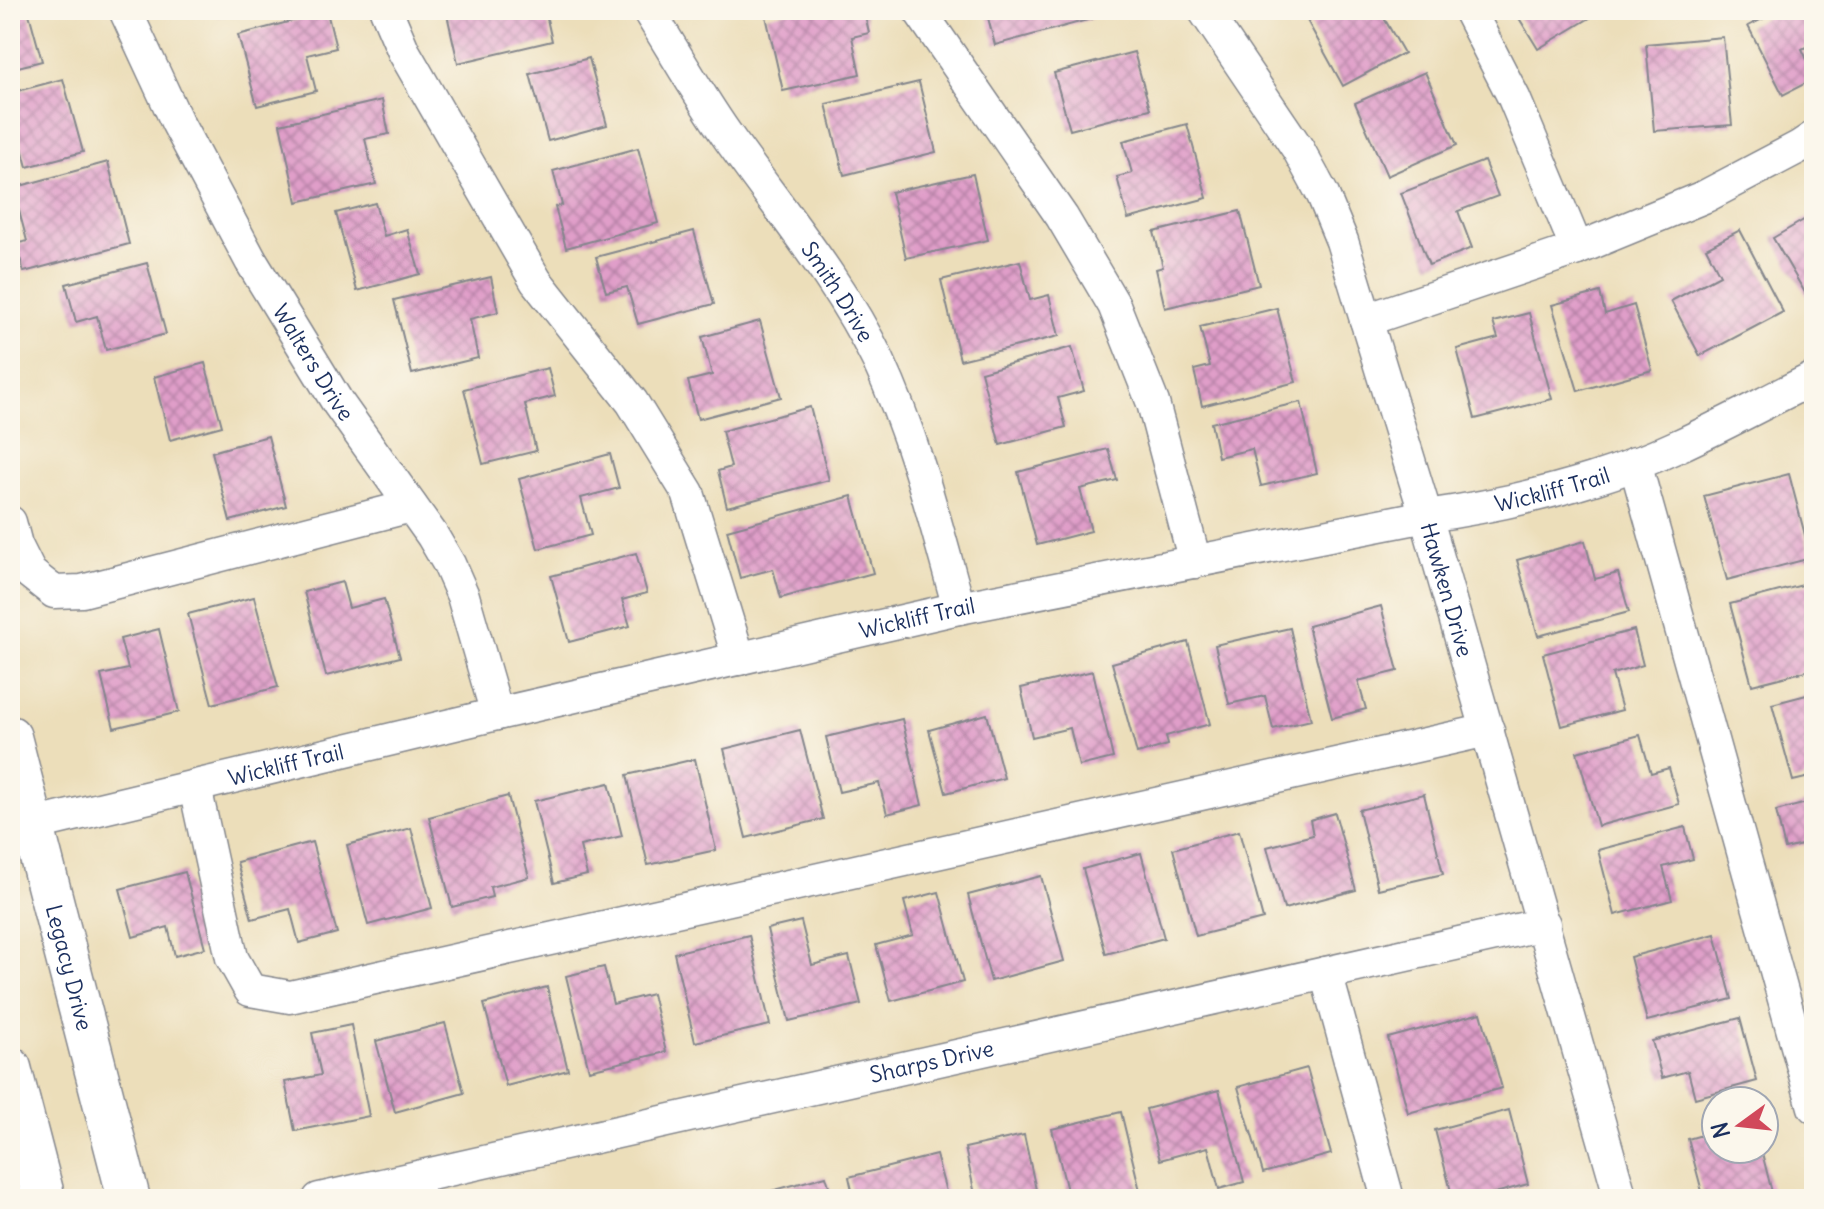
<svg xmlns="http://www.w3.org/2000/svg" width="1824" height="1209" font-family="Delius,sans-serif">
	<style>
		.building { fill: url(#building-cross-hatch) }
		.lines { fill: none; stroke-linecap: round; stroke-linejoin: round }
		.minor-casing { stroke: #84868c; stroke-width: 35 }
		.major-casing { stroke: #84868c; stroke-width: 45 }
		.minor { stroke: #fff; stroke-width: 32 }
		.major { stroke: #fff; stroke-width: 42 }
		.labels { text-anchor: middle; stroke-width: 7; stroke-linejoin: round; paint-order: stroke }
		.street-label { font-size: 22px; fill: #1b2f5e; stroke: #fbf7ec }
	</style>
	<defs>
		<pattern id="building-cross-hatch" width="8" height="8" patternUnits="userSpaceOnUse" patternTransform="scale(2)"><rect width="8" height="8" fill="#e09ec9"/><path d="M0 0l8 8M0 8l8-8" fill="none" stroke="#b581a6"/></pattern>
	</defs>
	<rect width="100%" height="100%" fill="#fbf7ec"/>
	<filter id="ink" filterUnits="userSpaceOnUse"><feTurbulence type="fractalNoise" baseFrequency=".0125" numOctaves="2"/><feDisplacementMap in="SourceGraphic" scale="16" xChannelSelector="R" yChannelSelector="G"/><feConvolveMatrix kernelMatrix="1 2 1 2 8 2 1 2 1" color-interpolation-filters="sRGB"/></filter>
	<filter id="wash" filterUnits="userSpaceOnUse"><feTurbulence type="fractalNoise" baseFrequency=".006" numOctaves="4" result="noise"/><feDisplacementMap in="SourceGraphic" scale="32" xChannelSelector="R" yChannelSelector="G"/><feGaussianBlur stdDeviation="1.8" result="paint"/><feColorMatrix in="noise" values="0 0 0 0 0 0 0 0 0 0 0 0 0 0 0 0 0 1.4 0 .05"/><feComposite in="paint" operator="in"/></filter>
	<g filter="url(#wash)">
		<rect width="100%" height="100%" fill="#ecdeba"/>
		<g id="blocks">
			<g class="building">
				<path d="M10 10H28L42 61 10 69Z"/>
				<path d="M216 10H241V11L218 17Z"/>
				<path d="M446 10H545L552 41 458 63Z"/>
				<path d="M792 10H864L869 33 852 37 860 74 783 91 766 16Z"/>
				<path d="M986 10H1088L1091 19 995 45Z"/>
				<path d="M1314 10H1398L1384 18 1404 53 1343 86 1304 15Z"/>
				<path d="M1514 10H1603L1538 49Z"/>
				<path d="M1780 10H1814V43L1802 49 1814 74V79L1783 95 1748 26Z"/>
				<path d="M327 12 336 48 307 55 316 91 257 106 238 35Z"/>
				<path d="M1723 37 1732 125 1654 131 1646 44Z"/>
				<path d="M1134 52 1150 109 1070 130 1054 73Z"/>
				<path d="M589 58 607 125 548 141 530 74Z"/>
				<path d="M1425 72 1457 145 1387 176 1355 103Z"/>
				<path d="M63 79 83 152 27 167 17 129 10 131V93Z"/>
				<path d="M919 82 936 152 844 175 826 104Z"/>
				<path d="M382 100 389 134 365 139 376 184 297 202 280 124Z"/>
				<path d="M1187 124 1207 198 1128 219 1117 177 1132 173 1123 141Z"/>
				<path d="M638 148 658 223 566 248 555 207 562 205 553 171Z"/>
				<path d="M1484 161 1498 196 1458 211 1472 248 1429 265 1401 193Z"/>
				<path d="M108 162 129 244 24 272 16 244 27 241 13 188Z"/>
				<path d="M973 174 988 240 906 258 891 192Z"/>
				<path d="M375 203 384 236 407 229 420 274 357 291 336 213Z"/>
				<path d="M1240 211 1259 285 1165 308 1156 269 1163 267 1154 232Z"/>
				<path d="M1814 214V293L1807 296 1773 238Z"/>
				<path d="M1740 230 1783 312 1700 356 1671 301 1720 275 1706 248Z"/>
				<path d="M694 231 714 304 638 324 627 287 606 292 596 257Z"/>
				<path d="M1020 261 1030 300 1049 295 1059 336 960 360 941 280Z"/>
				<path d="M147 263 166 334 106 350 97 316 76 322 66 284Z"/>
				<path d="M491 277 498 312 470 319 478 358 412 374 394 300Z"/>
				<path d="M1600 292 1605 314 1634 305 1652 370 1578 391 1552 305Z"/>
				<path d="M1277 308 1296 382 1202 406 1194 370 1210 366 1200 327Z"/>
				<path d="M1529 313 1552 399 1475 419 1457 349 1498 338 1493 322Z"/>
				<path d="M760 321 781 397 698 419 688 381 712 375 702 337Z"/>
				<path d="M1072 347 1084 391 1058 398 1066 427 1000 445 981 372Z"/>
				<path d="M205 363 222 426 170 440 154 377Z"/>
				<path d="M548 368 555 396 525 404 536 451 483 464 464 389Z"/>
				<path d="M1301 402 1317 473 1261 486 1252 449 1218 457 1211 423Z"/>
				<path d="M810 407 829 480 727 507 718 471 731 467 722 431Z"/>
				<path d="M268 436 286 506 230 521 212 452Z"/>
				<path d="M1108 449 1117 480 1080 489 1091 531 1037 545 1018 472Z"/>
				<path d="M610 454 619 488 581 498 591 535 538 549 519 479Z"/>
				<path d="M1789 474 1811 558 1727 580 1704 496Z"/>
				<path d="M852 496 873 573 781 598 773 569 740 578 727 530Z"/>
				<path d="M1585 541 1595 579 1618 573 1629 612 1538 636 1517 560Z"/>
				<path d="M636 553 647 593 622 600 630 626 569 642 551 576Z"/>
				<path d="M342 582 349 608 384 599 400 657 326 676 304 592Z"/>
				<path d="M1814 582V669L1752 685 1730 604Z"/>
				<path d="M254 597 278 687 212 704 188 614Z"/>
				<path d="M1381 606 1398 671 1358 681 1366 709 1332 718 1308 626Z"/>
				<path d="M1290 628 1311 720 1273 729 1265 696 1229 704 1215 645Z"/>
				<path d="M159 629 179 712 114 728 101 675 128 669 120 639Z"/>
				<path d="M1634 630 1643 665 1612 674 1622 710 1562 726 1543 654Z"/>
				<path d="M1188 642 1210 724 1166 736 1168 745 1137 754 1112 663Z"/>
				<path d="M1093 671 1113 758 1079 766 1070 728 1032 737 1021 688Z"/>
				<path d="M1814 693V776L1793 781 1772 704Z"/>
				<path d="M987 714 1004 778 946 793 929 730Z"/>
				<path d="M902 719 922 805 887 814 879 783 839 792 826 737Z"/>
				<path d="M800 730 823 819 746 838 724 749Z"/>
				<path d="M1640 735 1651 773 1669 768 1679 804 1598 826 1577 752Z"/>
				<path d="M695 759 716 850 648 865 627 775Z"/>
				<path d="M609 783 622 836 580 846 587 875 554 883 534 801Z"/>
				<path d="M1424 794 1443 874 1378 889 1359 810Z"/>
				<path d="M508 796 529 877 490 887 492 897 452 907 429 817Z"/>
				<path d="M1814 801V856L1810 843 1785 849 1776 811Z"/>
				<path d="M1335 813 1356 890 1284 909 1267 847 1313 835 1310 820Z"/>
				<path d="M1685 827 1693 859 1663 867 1672 900 1615 915 1598 850Z"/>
				<path d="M411 828 432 908 368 925 347 845Z"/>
				<path d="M1239 831 1263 919 1196 936 1173 849Z"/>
				<path d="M312 842 337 933 299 943 290 909 252 919 237 862Z"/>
				<path d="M1141 853 1164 938 1106 954 1083 869Z"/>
				<path d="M185 872 205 948 175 956 168 927 133 937 120 889Z"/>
				<path d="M1041 876 1064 961 991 981 968 895Z"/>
				<path d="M939 892 963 982 891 1001 876 945 913 935 904 901Z"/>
				<path d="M801 921 812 965 849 956 861 1004 789 1021 767 929Z"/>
				<path d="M1715 934 1732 999 1647 1021 1630 957Z"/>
				<path d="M749 935 770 1025 695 1042 674 953Z"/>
				<path d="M604 967 613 1004 652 994 666 1052 589 1070 566 976Z"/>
				<path d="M547 987 568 1070 506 1086 484 1004Z"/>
				<path d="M1481 1013 1502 1088 1408 1113 1388 1038Z"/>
				<path d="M1740 1018 1757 1081 1695 1098 1688 1071 1662 1078 1652 1041Z"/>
				<path d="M445 1023 464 1093 395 1112 376 1041Z"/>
				<path d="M351 1025 369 1116 295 1131 285 1082 321 1075 312 1033Z"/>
				<path d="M1307 1068 1331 1154 1263 1173 1238 1087Z"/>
				<path d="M1219 1090 1244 1182 1219 1189 1208 1147 1160 1160 1146 1109Z"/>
				<path d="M1509 1110 1528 1184 1473 1199H1453L1435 1130Z"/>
				<path d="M1121 1112 1142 1199H1069L1052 1129Z"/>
				<path d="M1716 1131V1149H1761L1773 1196 1760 1199H1704L1688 1139Z"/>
				<path d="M1024 1135 1038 1199H976L965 1148Z"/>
				<path d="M936 1155 948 1199H854L849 1177Z"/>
				<path d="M826 1176 833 1199H753V1196Z"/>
			</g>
		</g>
	</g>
	<g filter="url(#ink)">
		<use href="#blocks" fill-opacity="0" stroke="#84868c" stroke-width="2"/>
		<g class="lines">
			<g class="minor-casing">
				<g id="minor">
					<path id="s1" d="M125 10 177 122 251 261 338 403 432 535 449 564 463 596 497 714"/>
					<path d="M386 10 404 52 536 281 632 402 688 493 739 659"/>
					<path id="s2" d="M648 10C674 51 698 94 726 134 777 207 839 279 878 360 915 439 936 525 959 608"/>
					<path d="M919 10 1062 217 1114 305 1153 403 1195 562"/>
					<path id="s3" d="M1204 10 1298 149 1323 195 1342 241 1426 516 1621 1199"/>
					<path d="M1469 10 1514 98 1577 249"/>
					<path d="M1366 320 1577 249 1706 196 1799 147 1814 137"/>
					<path d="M1635 463 1814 1107"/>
					<path d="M10 522 16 545 30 573 54 592 82 591 411 506"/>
					<path d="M195 787 232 958 250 990 290 997 1488 730"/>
					<path id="s4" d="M10 832 32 825 497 714 959 608 1426 516C1482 508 1539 496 1593 479 1669 456 1743 413 1814 378"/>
					<path d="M1326 973 1388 1199"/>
					<path id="s5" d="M319 1199 1544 924"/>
				</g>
			</g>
			<g class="major-casing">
				<g id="major">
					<path id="s6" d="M10 737 129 1199"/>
					<path d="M10 1068 44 1199"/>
				</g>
			</g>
			<use href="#minor" class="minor"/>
			<use href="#major" class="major"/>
		</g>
	</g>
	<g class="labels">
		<g class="street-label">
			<text dy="8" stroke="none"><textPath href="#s2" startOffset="340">Smith Drive</textPath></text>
			<text dy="8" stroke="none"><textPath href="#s1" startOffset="400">Walters Drive</textPath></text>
			<text dy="8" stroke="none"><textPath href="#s4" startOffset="1580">Wickliff Trail</textPath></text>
			<text dy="8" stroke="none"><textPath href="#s3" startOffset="634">Hawken Drive</textPath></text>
			<text dy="8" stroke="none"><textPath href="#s4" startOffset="932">Wickliff Trail</textPath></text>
			<text dy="8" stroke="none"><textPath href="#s4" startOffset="284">Wickliff Trail</textPath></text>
			<text dy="8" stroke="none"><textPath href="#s6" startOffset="238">Legacy Drive</textPath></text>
			<text dy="8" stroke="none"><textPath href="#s5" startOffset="628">Sharps Drive</textPath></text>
		</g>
	</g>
	<rect width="1824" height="1209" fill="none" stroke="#fbf7ec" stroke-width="40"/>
	<g transform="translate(1740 1125) rotate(255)"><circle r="38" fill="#fbf7ec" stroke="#a1a7b3" stroke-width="2"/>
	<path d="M0-6L14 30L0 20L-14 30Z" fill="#d1495b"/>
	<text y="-12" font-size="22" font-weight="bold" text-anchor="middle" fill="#1b2f5e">N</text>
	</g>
</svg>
